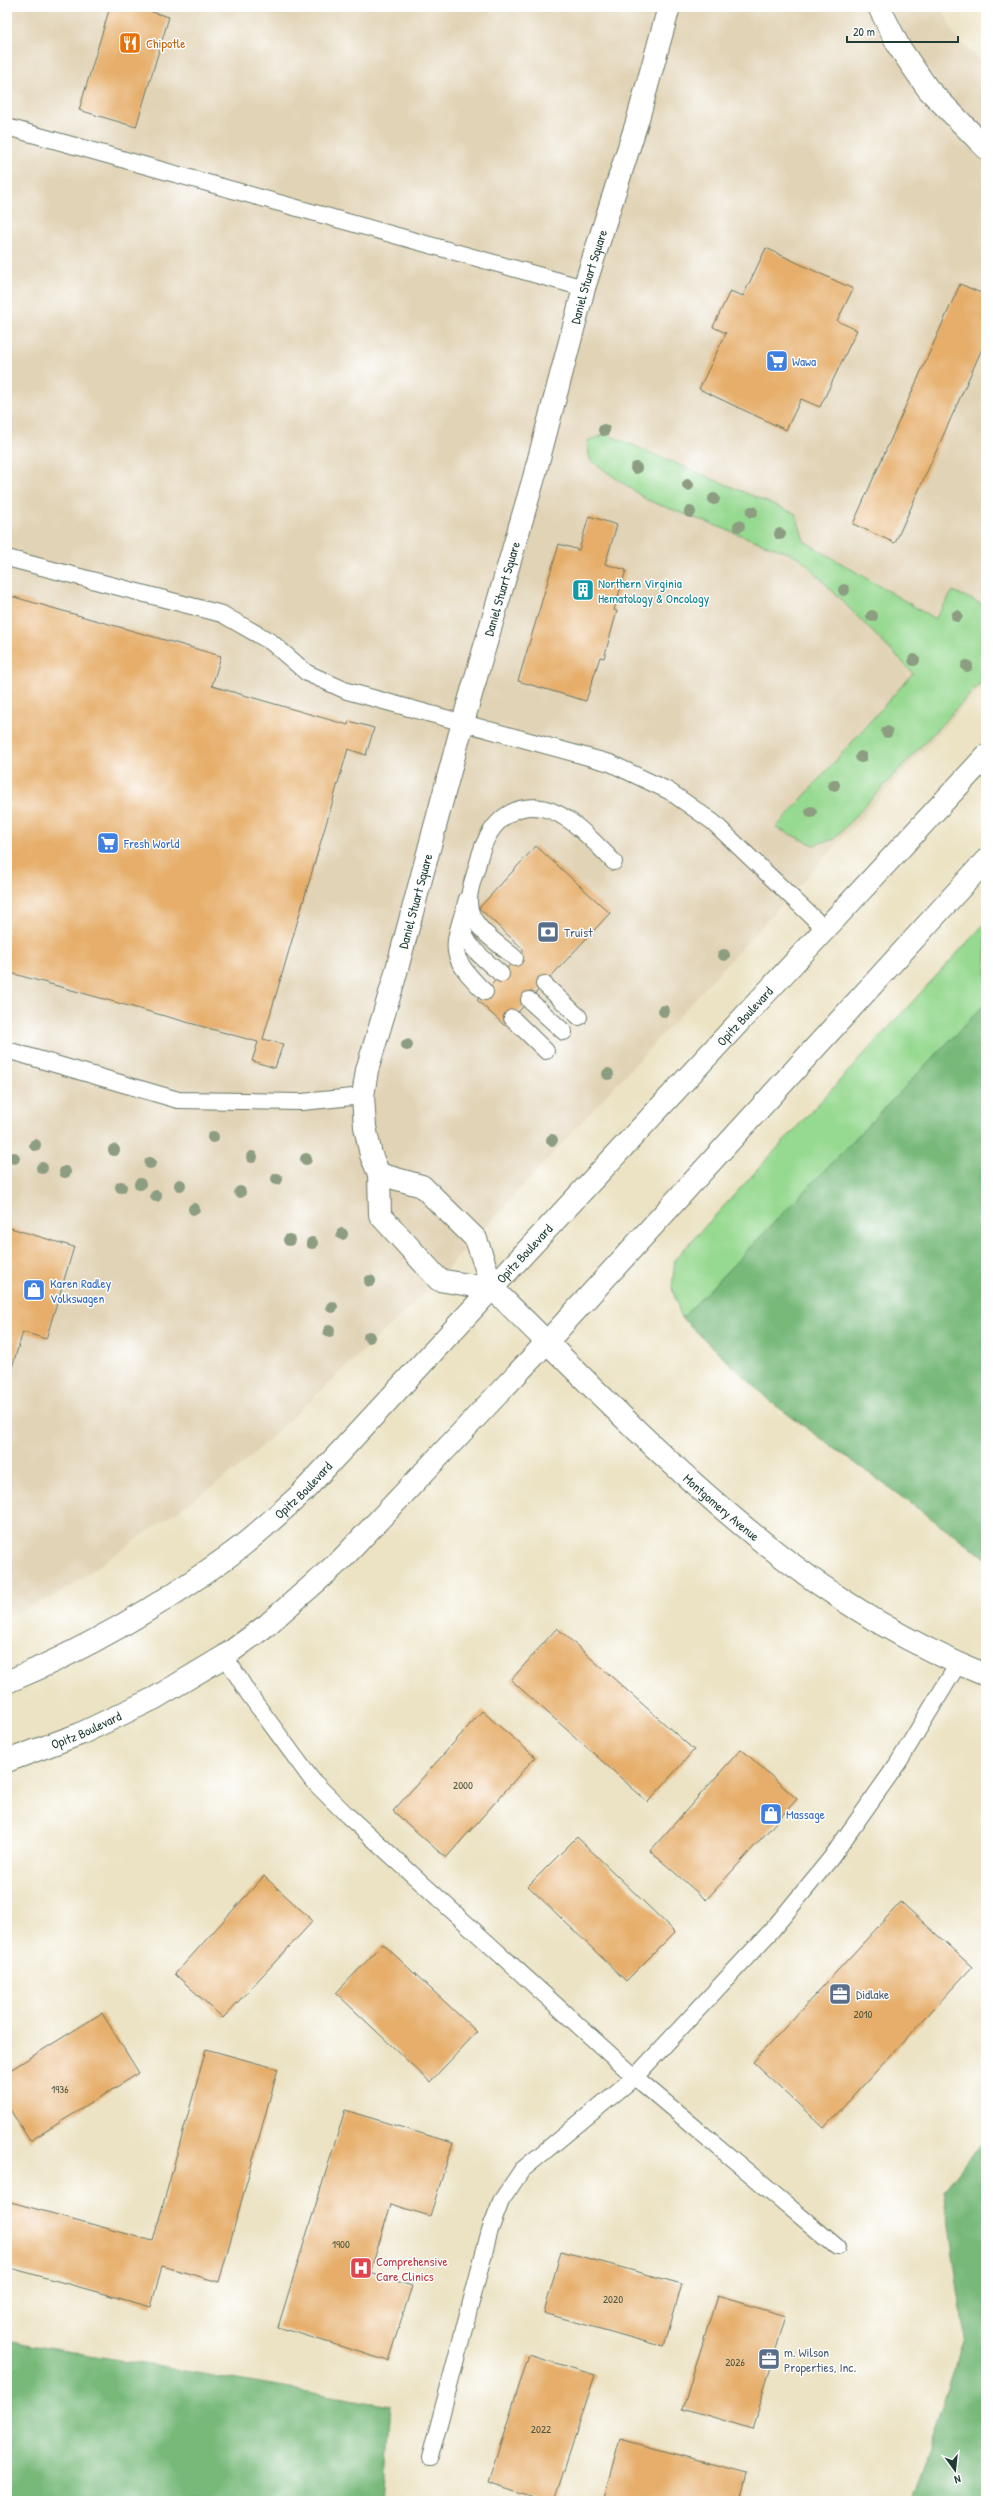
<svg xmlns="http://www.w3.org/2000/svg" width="993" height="2508" font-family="'Patrick Hand',sans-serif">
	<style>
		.built { fill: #e1d3b5 }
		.green { fill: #96d990; stroke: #5a8b62 }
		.forest { fill: #78b97a; stroke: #4c7b57 }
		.building { fill: #e6ae6a }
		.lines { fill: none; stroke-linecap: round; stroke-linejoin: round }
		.lane-casing { stroke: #677766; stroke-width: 18 }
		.street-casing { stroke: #677766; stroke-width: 24 }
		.secondary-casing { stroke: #677766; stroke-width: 24 }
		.lane { stroke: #fff; stroke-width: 16 }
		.street { stroke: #fff; stroke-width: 22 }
		.secondary { stroke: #fff; stroke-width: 22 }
		.tree { fill: #8c9d81 }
		.labels { text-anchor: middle; stroke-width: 3; stroke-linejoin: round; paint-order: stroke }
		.number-label { font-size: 11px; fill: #515942 }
		.food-label { font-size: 13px; fill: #c56008; stroke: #fff; text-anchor: start }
		.street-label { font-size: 13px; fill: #1f3d34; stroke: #fff }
		.shop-label { font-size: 13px; fill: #366cbe; stroke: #fff; text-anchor: start }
		.culture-label { font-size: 13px; fill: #0d838f; stroke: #fff; text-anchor: start }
		.service-label { font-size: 13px; fill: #4e5e75; stroke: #fff; text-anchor: start }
		.health-label { font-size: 13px; fill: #be3a42; stroke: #fff; text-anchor: start }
	</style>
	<rect width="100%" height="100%" fill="#fff"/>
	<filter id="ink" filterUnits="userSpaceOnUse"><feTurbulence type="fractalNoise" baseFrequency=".025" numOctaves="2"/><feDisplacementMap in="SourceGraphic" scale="8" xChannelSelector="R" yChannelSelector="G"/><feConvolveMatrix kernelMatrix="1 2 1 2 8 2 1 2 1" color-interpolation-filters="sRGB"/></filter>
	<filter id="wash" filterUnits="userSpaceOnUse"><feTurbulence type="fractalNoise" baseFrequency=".012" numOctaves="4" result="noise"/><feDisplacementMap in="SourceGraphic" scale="16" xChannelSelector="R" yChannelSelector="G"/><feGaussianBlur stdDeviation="0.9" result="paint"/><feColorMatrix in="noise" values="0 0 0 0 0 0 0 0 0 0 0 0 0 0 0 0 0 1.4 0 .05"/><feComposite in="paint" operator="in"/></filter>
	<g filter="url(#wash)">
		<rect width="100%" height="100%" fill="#ece3c4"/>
		<path class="built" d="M7 7H942L954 35 986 65V682L423 1295 236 1470 57 1595 7 1616Z"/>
		<g class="green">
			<path d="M606 434 796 514 804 541 935 619 953 591 984 605 986 601V677L834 839 814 845 776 828 913 673 799 557 647 500 590 460 587 441Z"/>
			<path d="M986 922V1003L682 1318 672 1289 675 1259Z"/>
		</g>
		<g class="forest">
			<path d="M986 1003V1558L771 1402 682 1318Z"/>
			<path d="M986 2138V2501H909L965 2339 944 2190Z"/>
			<path d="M7 2341 391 2406 384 2501H7Z"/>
		</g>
		<g id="blocks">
			<g class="building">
				<path d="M110 7H135L169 17 136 127 79 110Z"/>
				<path d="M766 248 853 289 837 321 857 330 820 407 801 399 786 430 699 389 726 333 713 327 730 291 743 296Z"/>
				<path d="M960 284 986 295V340L895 543 853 524Z"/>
				<path d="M589 516 617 525 605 564 626 570 614 610 617 611 604 658 600 657 586 701 518 681 559 544 579 550Z"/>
				<path d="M7 595 221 656 212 686 348 725 349 721 374 728 366 755 348 749 263 1039 283 1044 275 1068 252 1061 258 1042 7 972Z"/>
				<path d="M536 846 610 913 505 1026 477 1000 524 950 479 908Z"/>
				<path d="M7 1227 74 1247 46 1339 23 1332 7 1383Z"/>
				<path d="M557 1628 694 1750 648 1802 511 1680Z"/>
				<path d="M482 1711 535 1757 446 1858 393 1811Z"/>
				<path d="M741 1749 797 1799 706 1900 650 1851Z"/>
				<path d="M577 1837 675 1932 626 1981 528 1886Z"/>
				<path d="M264 1876 313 1921 223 2018 175 1974Z"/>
				<path d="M901 1902 972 1967 824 2128 753 2062Z"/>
				<path d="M383 1944 477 2032 430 2082 336 1993Z"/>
				<path d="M102 2013 139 2073 30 2141 7 2105V2072Z"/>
				<path d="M206 2049 278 2069 219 2282 162 2266 151 2307 7 2267V2201L153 2241Z"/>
				<path d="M345 2110 453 2143 430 2216 391 2204 370 2273 412 2286 388 2361 278 2327Z"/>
				<path d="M561 2251 682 2284 664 2347 544 2313Z"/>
				<path d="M717 2296 786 2316 752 2429 683 2408Z"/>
				<path d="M529 2355 595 2375 554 2501H543L488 2483Z"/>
				<path d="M620 2439 747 2473 740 2501H603Z"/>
			</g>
		</g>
	</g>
	<g filter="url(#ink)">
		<use href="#blocks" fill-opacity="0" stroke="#677766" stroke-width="1"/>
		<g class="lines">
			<g class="lane-casing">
				<g id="lane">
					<path d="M7 127 584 288"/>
					<path d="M7 558 222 614 271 642 307 673 347 691 610 763 669 791 713 822 826 930"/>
					<path d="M467 899C453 949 445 953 485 992"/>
					<path d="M463 919C458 942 487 961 501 974"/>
					<path d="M515 958C502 946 477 931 471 913 465 896 474 879 478 863 488 818 523 790 567 819 584 830 599 847 614 862"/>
					<path d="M544 984 579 1017"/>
					<path d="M529 1000 564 1032"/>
					<path d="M512 1018 546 1051"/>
					<path d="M7 1050 178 1100 302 1102 363 1096"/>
					<path d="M225 1656 248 1693 312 1780 348 1816 635 2077 837 2247"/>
					<path d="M430 2458 490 2230 501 2201 522 2170 635 2077 772 1930 831 1858 898 1763 958 1664"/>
				</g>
			</g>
			<g class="street-casing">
				<g id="street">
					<path d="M879 7 899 47 928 89 986 148"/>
					<path id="s1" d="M379 1174 422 1186 476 1239 493 1289 439 1280 380 1215 379 1174 371 1155 365 1127 363 1096 367 1070 394 980 463 722 533 481 584 288 637 122 669 7"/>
				</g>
			</g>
			<g class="secondary-casing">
				<g id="secondary">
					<path id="s2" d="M493 1289C643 1435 787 1597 986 1675"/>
					<path id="s3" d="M7 1682C87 1649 160 1606 230 1555 255 1537 278 1514 301 1494L986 756"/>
					<path id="s4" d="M7 1761 80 1734 155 1698 225 1656 267 1625 342 1559 547 1342 986 860"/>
				</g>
			</g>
			<use href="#lane" class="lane"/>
			<use href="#street" class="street"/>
			<use href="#secondary" class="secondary"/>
		</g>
		<g class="tree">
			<circle cx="604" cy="430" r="6"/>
			<circle cx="636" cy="468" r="6"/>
			<circle cx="688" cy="485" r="6"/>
			<circle cx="714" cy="499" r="6"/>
			<circle cx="690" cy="512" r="6"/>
			<circle cx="752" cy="512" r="6"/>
			<circle cx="739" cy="526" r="6"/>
			<circle cx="780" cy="534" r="6"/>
			<circle cx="844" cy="590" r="6"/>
			<circle cx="872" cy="616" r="6"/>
			<circle cx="957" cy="616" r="6"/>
			<circle cx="914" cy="660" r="6"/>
			<circle cx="967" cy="666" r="6"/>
			<circle cx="887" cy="732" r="6"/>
			<circle cx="861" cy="757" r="6"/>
			<circle cx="834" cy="785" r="6"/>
			<circle cx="811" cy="812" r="6"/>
			<circle cx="724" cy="955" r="6"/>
			<circle cx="664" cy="1011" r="6"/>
			<circle cx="407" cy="1045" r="6"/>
			<circle cx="608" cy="1074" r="6"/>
			<circle cx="213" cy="1137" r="6"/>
			<circle cx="552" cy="1140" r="6"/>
			<circle cx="35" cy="1145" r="6"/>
			<circle cx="114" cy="1150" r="6"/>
			<circle cx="252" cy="1157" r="6"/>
			<circle cx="14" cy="1158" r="6"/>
			<circle cx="306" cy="1159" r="6"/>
			<circle cx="150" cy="1163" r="6"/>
			<circle cx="42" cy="1168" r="6"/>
			<circle cx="65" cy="1172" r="6"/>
			<circle cx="277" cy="1179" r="6"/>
			<circle cx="140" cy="1184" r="6"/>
			<circle cx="180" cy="1185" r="6"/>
			<circle cx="121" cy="1187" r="6"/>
			<circle cx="240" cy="1192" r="6"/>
			<circle cx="156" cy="1196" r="6"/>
			<circle cx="194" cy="1209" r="6"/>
			<circle cx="342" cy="1234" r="6"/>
			<circle cx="289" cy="1240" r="6"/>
			<circle cx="312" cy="1243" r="6"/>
			<circle cx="370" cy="1281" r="6"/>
			<circle cx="332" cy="1307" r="6"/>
			<circle cx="329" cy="1331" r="6"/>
			<circle cx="369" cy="1337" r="6"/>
		</g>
	</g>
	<defs>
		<g id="restaurant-square" transform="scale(1.15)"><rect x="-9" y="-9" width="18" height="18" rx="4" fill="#e8710a" stroke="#fff"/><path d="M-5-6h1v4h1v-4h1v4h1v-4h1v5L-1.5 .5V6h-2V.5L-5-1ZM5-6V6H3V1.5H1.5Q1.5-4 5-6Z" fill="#fff"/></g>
		<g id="supermarket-square" transform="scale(1.15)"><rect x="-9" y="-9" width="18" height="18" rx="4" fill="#3f7fe0" stroke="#fff"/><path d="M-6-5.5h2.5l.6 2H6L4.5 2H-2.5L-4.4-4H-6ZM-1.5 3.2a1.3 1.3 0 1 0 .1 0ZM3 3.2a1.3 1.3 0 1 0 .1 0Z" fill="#fff"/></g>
		<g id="building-square" transform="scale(1.15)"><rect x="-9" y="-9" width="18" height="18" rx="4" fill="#0f9aa8" stroke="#fff"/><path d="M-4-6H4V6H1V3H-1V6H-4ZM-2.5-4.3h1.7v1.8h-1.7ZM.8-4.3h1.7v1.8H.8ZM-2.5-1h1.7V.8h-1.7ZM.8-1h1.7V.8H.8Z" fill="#fff"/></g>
		<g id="bank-square" transform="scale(1.15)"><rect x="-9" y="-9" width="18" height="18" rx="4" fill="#5c6f8a" stroke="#fff"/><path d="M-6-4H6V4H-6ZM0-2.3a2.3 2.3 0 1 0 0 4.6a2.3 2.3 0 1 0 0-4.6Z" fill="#fff"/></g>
		<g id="shop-square" transform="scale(1.15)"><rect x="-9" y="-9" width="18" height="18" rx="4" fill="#3f7fe0" stroke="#fff"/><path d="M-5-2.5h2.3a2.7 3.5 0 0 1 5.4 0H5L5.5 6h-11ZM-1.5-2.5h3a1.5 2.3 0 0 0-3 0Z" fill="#fff"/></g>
		<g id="office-square" transform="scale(1.15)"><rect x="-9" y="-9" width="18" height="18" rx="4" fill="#5c6f8a" stroke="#fff"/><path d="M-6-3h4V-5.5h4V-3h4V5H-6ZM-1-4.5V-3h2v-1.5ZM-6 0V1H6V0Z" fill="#fff"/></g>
		<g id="hospital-square" transform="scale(1.15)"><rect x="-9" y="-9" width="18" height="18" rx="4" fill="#e0444e" stroke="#fff"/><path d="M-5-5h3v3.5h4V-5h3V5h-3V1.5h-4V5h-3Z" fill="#fff"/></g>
	</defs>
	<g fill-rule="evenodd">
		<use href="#restaurant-square" x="130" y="43"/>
		<use href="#supermarket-square" x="777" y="361"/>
		<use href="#building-square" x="583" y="590"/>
		<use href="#supermarket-square" x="108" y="843"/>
		<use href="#bank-square" x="548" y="932"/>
		<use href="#shop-square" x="34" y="1290"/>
		<use href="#shop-square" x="771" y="1814"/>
		<use href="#office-square" x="840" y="1994"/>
		<use href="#hospital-square" x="361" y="2268"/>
		<use href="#office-square" x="769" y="2359"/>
	</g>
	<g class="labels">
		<g class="number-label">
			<text x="463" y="1789">2000</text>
			<text x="863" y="2018">2010</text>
			<text x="60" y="2093">1936</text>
			<text x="341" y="2248">1900</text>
			<text x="613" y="2303">2020</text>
			<text x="735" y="2366">2026</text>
			<text x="541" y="2433">2022</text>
		</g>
		<g class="food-label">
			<text x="146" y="48">Chipotle</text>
		</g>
		<g class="street-label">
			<text dy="5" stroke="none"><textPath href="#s1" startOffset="1287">Daniel Stuart Square</textPath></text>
			<text dy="5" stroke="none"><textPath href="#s1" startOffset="963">Daniel Stuart Square</textPath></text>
			<text dy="5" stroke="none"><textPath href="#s1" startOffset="639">Daniel Stuart Square</textPath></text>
			<text dy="5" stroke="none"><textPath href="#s3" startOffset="1003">Opitz Boulevard</textPath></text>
			<text dy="5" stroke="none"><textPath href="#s3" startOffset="679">Opitz Boulevard</textPath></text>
			<text dy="5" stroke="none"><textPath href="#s3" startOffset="355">Opitz Boulevard</textPath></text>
			<text dy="5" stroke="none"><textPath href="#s2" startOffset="316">Montgomery Avenue</textPath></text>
			<text dy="5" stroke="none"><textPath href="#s4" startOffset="85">Opitz Boulevard</textPath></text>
		</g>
		<g class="shop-label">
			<text x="792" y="366">Wawa</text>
			<text x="124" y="848">Fresh World</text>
			<text x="50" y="1288">Karen Radley<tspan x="50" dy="15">Volkswagen</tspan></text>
			<text x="786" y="1819">Massage</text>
		</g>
		<g class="culture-label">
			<text x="598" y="588">Northern Virginia<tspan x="598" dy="15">Hematology &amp; Oncology</tspan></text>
		</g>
		<g class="service-label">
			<text x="564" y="937">Truist</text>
			<text x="856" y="1999">Didlake</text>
			<text x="784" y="2357">m. Wilson<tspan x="784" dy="15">Properties, Inc.</tspan></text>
		</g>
		<g class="health-label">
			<text x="376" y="2266">Comprehensive<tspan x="376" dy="15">Care Clinics</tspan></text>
		</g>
	</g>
	<rect width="993" height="2508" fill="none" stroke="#fff" stroke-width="24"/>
	<g transform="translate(955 2470) rotate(165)" stroke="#ffffff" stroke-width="3" paint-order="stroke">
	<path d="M0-3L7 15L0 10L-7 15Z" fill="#1f3d34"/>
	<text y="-6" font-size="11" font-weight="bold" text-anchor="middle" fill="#1f3d34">N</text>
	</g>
	<path d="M847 36v6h111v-6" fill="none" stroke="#1f3d34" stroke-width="2"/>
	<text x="853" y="36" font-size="12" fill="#1f3d34" stroke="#ffffff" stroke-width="3" paint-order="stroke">20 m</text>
</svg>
